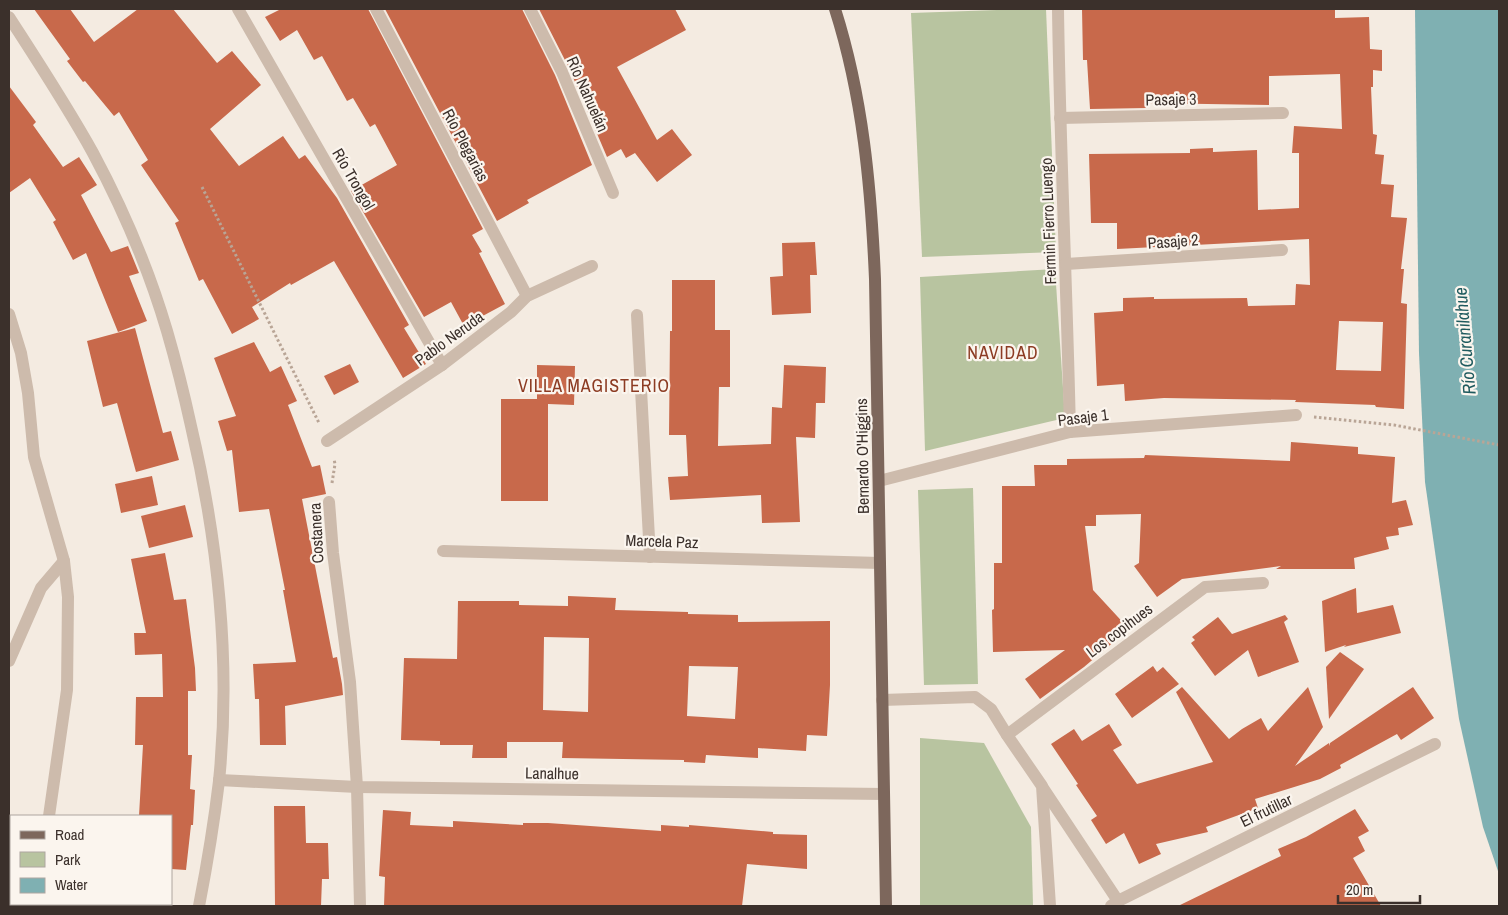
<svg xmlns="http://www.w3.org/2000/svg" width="1508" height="915" font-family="'Archivo Narrow',sans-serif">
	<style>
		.green { fill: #b8c4a0 }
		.water { fill: #7fb0b2 }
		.building { fill: #c8694b; fill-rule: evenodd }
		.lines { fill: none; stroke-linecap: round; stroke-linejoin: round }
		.path { stroke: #b9a596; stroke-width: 3; stroke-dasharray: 2.5 2.5; stroke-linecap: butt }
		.minor { stroke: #cdbbac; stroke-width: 12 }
		.major { stroke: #7d675c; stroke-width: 12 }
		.labels { text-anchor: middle; stroke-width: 4.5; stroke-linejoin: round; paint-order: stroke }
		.street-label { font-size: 16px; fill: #3b302b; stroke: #fbf5ee }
		.water-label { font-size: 18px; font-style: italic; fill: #1f5a5e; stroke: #fbf5ee }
		.neighbourhood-label { font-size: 18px; letter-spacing: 1px; fill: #8c3b22; stroke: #fbf5ee }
	</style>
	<rect width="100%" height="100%" fill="#f4ebe1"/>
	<g class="green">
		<path d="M1025 9H1046L1056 252 922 257 911 13Z"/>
		<path d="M1055 269 1065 418 925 451 920 277Z"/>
		<path d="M973 488 978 684 924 685 918 490Z"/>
		<path d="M920 738 984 743 1031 827 1033 906H920Z"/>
	</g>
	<path class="water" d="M1415 9H1498L1499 874 1483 827 1459 719 1425 482 1419 353Z"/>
	<g class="building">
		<path d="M34 9H70L94 42 138 9H173L217 63 232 51 261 85 210 129 239 166 283 136 299 159 305 155 337 198 409 325 404 328 426 364 403 378 334 261 291 285 290 283 252 307 259 319 232 334 203 279 199 281 175 223 179 221 141 165 148 160 119 112 114 116 85 81 83 82 67 61 70 59Z"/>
		<path d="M281 9H368L483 229 472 235 482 252 479 253 505 304 464 326 451 302 424 317 351 191 397 165 375 124 370 127 353 98 347 101 322 56 314 60 297 30 280 41 265 17Z"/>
		<path d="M385 9H522L555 75 592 165 527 200 529 203 497 221Z"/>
		<path d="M539 9H675L686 30 617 67 657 140 672 129 692 155 657 182 635 153 626 158 621 149 607 157 569 68Z"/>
		<path d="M1082 9H1335V18L1369 17 1370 49 1382 50V71L1373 70V87H1371L1373 134 1377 135 1375 154 1384 155 1381 184 1394 185 1391 217 1407 218 1401 269H1404L1401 303 1407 304 1404 409 1376 407 1375 405 1295 402 1296 400 1164 398 1125 401 1124 384 1097 386 1094 313 1123 311V298L1154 297V299L1247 298 1248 306 1295 305 1296 284 1310 285 1309 239 1117 249V223H1091L1089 154 1190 153V149L1213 148V152L1257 150 1258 210 1299 208V153H1292L1294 126 1342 129 1340 74 1269 76V105L1146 103V108L1090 109 1087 60H1083ZM1339 321 1383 322 1381 371 1336 370Z"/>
		<path d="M9 86 36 122 33 125 63 167 79 157 97 185 81 195 111 252 128 246 139 273 129 276 147 321 118 332 86 253 73 260 53 222 56 220 30 178 9 193Z"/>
		<path d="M815 242 817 275H810L811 313 772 315 770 277 783 276 782 243Z"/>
		<path d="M672 280H715V330H730V387H719L718 446 771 444 772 407 782 408 784 365 826 367 825 403H816L815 438 796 437 800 522 762 523 761 495 670 500 668 477 688 476 686 435H669L670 331H672Z"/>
		<path d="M135 328 163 433 171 431 179 460 136 472 117 403 103 407 87 341Z"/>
		<path d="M254 342 270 372 281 366 297 401 288 405 312 467 320 465 326 494 302 499 333 658 337 657 342 684 343 695 285 706 286 745H260L259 699H255L253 664 296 662 283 590H285L269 509 239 512 232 450 227 451 218 421 236 416 214 358Z"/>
		<path d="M350 364 359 382 334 395 324 376Z"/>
		<path d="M537 365 575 366 574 405 548 404V501H501V399H537Z"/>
		<path d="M1291 442 1358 447V454L1395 457 1392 503 1406 500 1413 525 1398 528 1399 535 1386 537 1389 549 1354 558 1355 569H1276L1281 566 1182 579 1157 597 1134 566 1139 563 1141 514 1096 515V526H1085L1093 590 1129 629 1084 667 1040 699 1025 679 1065 650 993 652 992 610 994 609V563H1002V486H1035L1034 465H1067V459L1144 458 1145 455 1290 461Z"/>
		<path d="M152 476 158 505 121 513 115 484Z"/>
		<path d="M185 505 193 537 149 548 141 516Z"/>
		<path d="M165 553 174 600 186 599 195 668 196 691H188V755H192L190 789 195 790 193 825H191L186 870 171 869V816H139L143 745H135L136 697H163L162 654 135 655 134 633H146L131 559Z"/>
		<path d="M1356 588 1357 613 1393 605 1401 633 1344 647 1346 645 1325 652 1322 601Z"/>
		<path d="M568 596 616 598 615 610 688 612V614L738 615V622L830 621V685L827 736 807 735 806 751 758 748V758L706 755 705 763 684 762V760L562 758 563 742H507V758H472L473 745H440V741L401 740 404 658 457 659 458 601H519V605L568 606ZM544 637 589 638 588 712 543 710ZM689 666 738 667 735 719 687 716Z"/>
		<path d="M1285 615 1288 619 1284 622 1299 662 1258 677 1248 650 1215 676 1191 643 1195 640 1192 637 1218 617 1232 634Z"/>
		<path d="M1340 652 1364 669 1329 719 1326 667Z"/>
		<path d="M1153 666 1157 672 1163 667 1179 684 1132 718 1115 694Z"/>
		<path d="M1182 687 1229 739 1242 729 1261 718 1268 731 1308 687 1323 727 1295 766 1329 743 1330 746V743L1413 687 1434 718 1401 740 1397 734 1340 765 1341 768 1320 779 1255 799 1258 808 1206 827 1208 832 1156 844 1161 854 1139 864 1124 833 1106 844 1091 820 1097 816 1076 785 1078 784 1051 744 1074 729 1082 741 1109 724 1122 745 1113 750 1137 784 1213 762 1176 692Z"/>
		<path d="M274 806H305L306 843H328L329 879H322L321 906H275Z"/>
		<path d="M1355 809 1369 831 1358 837 1365 851 1353 858 1381 906H1178L1281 856 1278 849 1306 837Z"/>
		<path d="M383 810 411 812 410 825 453 827V821L523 825V823H548L661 831V825L689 827V825L773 832V834L807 835V869L747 864 742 906H384L385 877 379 876Z"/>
	</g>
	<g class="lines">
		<g class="path">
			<path d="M202 187 319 423"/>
			<path d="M1314 417 1394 425 1499 445"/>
			<path d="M332 483 335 464 334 459"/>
		</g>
		<g class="minor">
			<path d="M238 9 442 365"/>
			<path d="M376 9 527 296"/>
			<path d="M530 9 562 72 613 193"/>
			<path d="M1058 9C1060 150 1067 291 1070 432"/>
			<path d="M9 17C38 62 67 106 93 153 123 209 149 270 167 331 176 362 184 394 191 426 218 541 231 663 219 781 214 823 207 865 199 906"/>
			<path d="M1060 118 1283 113"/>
			<path d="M1066 264 1282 250"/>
			<path d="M9 314 21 353 28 393 34 457 64 561 68 597 67 690 49 816"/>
			<path d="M637 315 650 557"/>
			<path d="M327 441 442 365 511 312 527 296 592 266"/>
			<path d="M879 481 1070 432 1296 415"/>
			<path d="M329 502 333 553 350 682 357 787 360 906"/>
			<path d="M443 551 880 563"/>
			<path d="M9 661 41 588 64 561"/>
			<path d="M882 700 975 697 991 709 1007 735 1042 786 1050 906"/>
			<path d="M1007 735 1205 587 1263 583"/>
			<path d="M219 780 357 787 884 794"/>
			<path d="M1043 788 1118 901"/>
			<path d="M36 906V904"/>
			<path d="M1111 906 1118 901 1435 744"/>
		</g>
		<path class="major" d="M835 9C863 97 871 187 875 279L886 906"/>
	</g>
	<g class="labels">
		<g class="street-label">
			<text transform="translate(588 94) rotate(66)" y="6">Río Nahuelán</text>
			<text transform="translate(1171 99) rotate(-1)" y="6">Pasaje 3</text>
			<text transform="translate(466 145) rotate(62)" y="6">Río Plegarias</text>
			<text transform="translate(354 179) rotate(60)" y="6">Río Trongol</text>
			<text transform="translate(1048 221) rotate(-92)" y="6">Fermin Fierro Luengo</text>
			<text transform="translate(1173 241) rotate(-4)" y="6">Pasaje 2</text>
			<text transform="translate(449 338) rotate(-36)" y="6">Pablo Neruda</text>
			<text transform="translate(1083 417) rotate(-7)" y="6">Pasaje 1</text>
			<text transform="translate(862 456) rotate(-91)" y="6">Bernardo O'Higgins</text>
			<text transform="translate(316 533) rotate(-93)" y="6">Costanera</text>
			<text transform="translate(662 541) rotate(2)" y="6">Marcela Paz</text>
			<text transform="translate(1119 630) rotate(-37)" y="6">Los copihues</text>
			<text transform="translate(552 773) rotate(1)" y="6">Lanalhue</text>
			<text transform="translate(1266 810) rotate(-26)" y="6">El frutillar</text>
		</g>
		<g class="water-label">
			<text transform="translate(1465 341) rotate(-95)" y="6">Río Curanilahue</text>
		</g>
		<g class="neighbourhood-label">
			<text x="1003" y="359">NAVIDAD</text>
			<text x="594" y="392">VILLA MAGISTERIO</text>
		</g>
	</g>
	<rect width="1508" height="915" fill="none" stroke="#3b302b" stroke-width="20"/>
	<rect x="10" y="815" width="162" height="90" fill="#fbf5ee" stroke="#aea6a0"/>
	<rect x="20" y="831" width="25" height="8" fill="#7d675c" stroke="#aea6a0"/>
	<text x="55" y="840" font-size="15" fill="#3b302b">Road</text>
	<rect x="20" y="852" width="25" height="15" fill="#b8c4a0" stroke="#aea6a0"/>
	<text x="55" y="865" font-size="15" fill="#3b302b">Park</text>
	<rect x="20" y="878" width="25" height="15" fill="#7fb0b2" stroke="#aea6a0"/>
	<text x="55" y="890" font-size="15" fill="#3b302b">Water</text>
	<path d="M1338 895v8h82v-8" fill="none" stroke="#3b302b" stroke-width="2.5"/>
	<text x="1346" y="895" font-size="15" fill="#3b302b" stroke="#fbf5ee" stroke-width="4" paint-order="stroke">20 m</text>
</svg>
